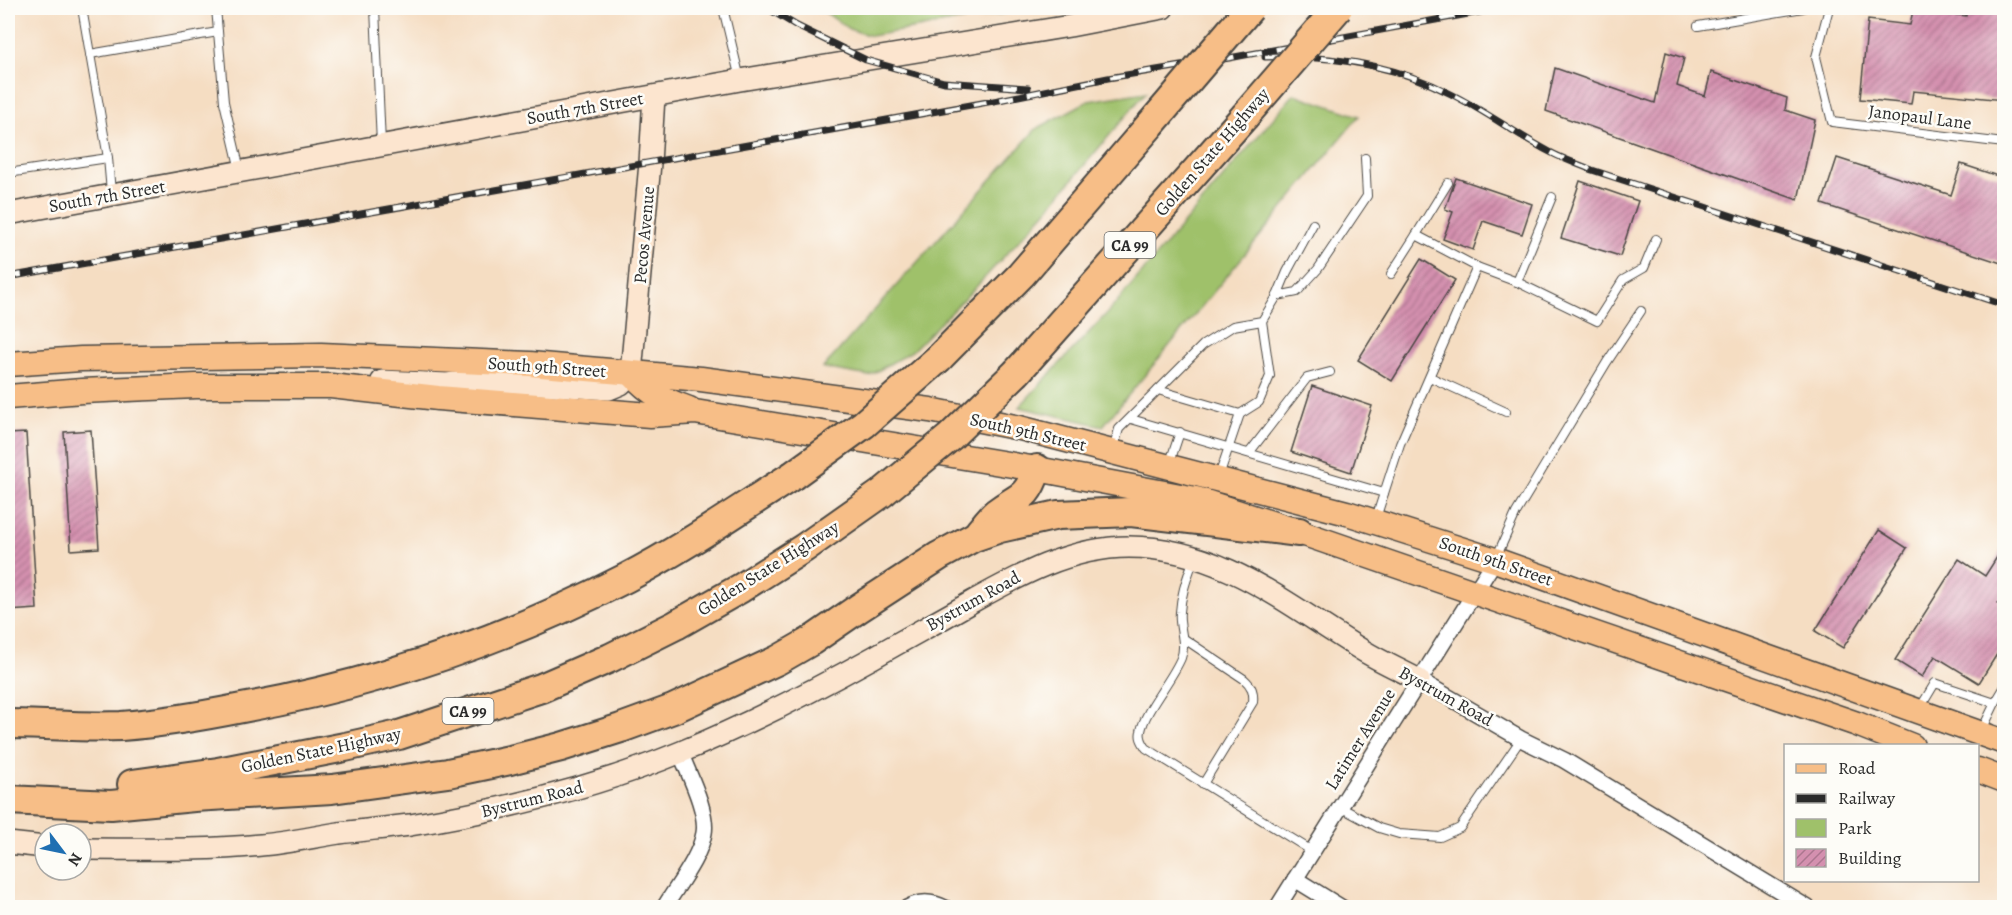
<svg xmlns="http://www.w3.org/2000/svg" width="2012" height="915" font-family="Alegreya,serif">
	<style>
		.green { fill: #9fc16a; stroke: #65764a; stroke-width: 1.5 }
		.building { fill: url(#building-hatch) }
		.lines { fill: none; stroke-linecap: round; stroke-linejoin: round }
		.lane-casing { stroke: #494642; stroke-width: 10 }
		.street-casing { stroke: #494642; stroke-width: 18 }
		.secondary-casing { stroke: #494642; stroke-width: 24 }
		.primary-casing { stroke: #494642; stroke-width: 27 }
		.highway-casing { stroke: #494642; stroke-width: 32 }
		.lane { stroke: #fff; stroke-width: 8 }
		.street { stroke: #fff; stroke-width: 15 }
		.secondary { stroke: #fce5cf; stroke-width: 21 }
		.primary { stroke: #f7be87; stroke-width: 24 }
		.highway { stroke: #f7be87; stroke-width: 28 }
		.rail-casing { stroke: #2b2b2b; stroke-width: 7 }
		.rail { stroke: #fdfcf7; stroke-width: 4.5; stroke-dasharray: 14; stroke-linecap: butt }
		.highway-bridge-casing { stroke: #494642; stroke-width: 32; stroke-linecap: butt }
		.highway-bridge { stroke: #f7be87; stroke-width: 28 }
		.labels { text-anchor: middle; stroke-width: 5; stroke-linejoin: round; paint-order: stroke }
		.shield { fill: #fdfcf7; stroke: #6a6a68; stroke-width: 1.5 }
		.shield-label { font-size: 16px; font-weight: bold; fill: #2b2b2b }
		.street-label { font-size: 18px; fill: #2b2b2b; stroke: #fdfcf7 }
	</style>
	<defs>
		<pattern id="building-hatch" width="6" height="6" patternUnits="userSpaceOnUse" patternTransform="scale(1.5)"><rect width="6" height="6" fill="#d490af"/><path d="M-1 1l2-2M0 6l6-6M5 7l2-2" fill="none" stroke="#ac768f"/></pattern>
	</defs>
	<rect width="100%" height="100%" fill="#fdfcf7"/>
	<filter id="ink" filterUnits="userSpaceOnUse"><feTurbulence type="fractalNoise" baseFrequency=".0167" numOctaves="2"/><feDisplacementMap in="SourceGraphic" scale="12" xChannelSelector="R" yChannelSelector="G"/><feConvolveMatrix kernelMatrix="1 2 1 2 8 2 1 2 1" color-interpolation-filters="sRGB"/></filter>
	<filter id="wash" filterUnits="userSpaceOnUse"><feTurbulence type="fractalNoise" baseFrequency=".008" numOctaves="4" result="noise"/><feDisplacementMap in="SourceGraphic" scale="24" xChannelSelector="R" yChannelSelector="G"/><feGaussianBlur stdDeviation="1.35" result="paint"/><feColorMatrix in="noise" values="0 0 0 0 0 0 0 0 0 0 0 0 0 0 0 0 0 1.4 0 .05"/><feComposite in="paint" operator="in"/></filter>
	<g filter="url(#wash)">
		<rect width="100%" height="100%" fill="#f5ddc2"/>
		<g class="green">
			<path d="M819 8H1034L871 36 849 29Z"/>
			<path d="M1146 92 1045 212 977 286 912 351 869 376 823 368 1036 129 1088 101Z"/>
			<path d="M1294 94 1359 116 1103 426 1019 407 1110 310Z"/>
		</g>
		<g id="blocks">
			<g class="building">
				<path d="M1967 8H2004V100L1913 91 1911 104 1860 99 1868 20 1910 25 1913 10 1966 16Z"/>
				<path d="M1666 52 1684 58 1677 86 1705 96 1711 72 1787 98 1785 110 1815 120 1798 200 1546 111 1555 68 1655 103Z"/>
				<path d="M1837 158 1951 195 1961 164 2004 178V264L1822 204Z"/>
				<path d="M1456 178 1532 204 1522 234 1483 221 1473 250 1443 239 1453 212 1445 209Z"/>
				<path d="M1580 181 1638 201 1620 256 1561 238Z"/>
				<path d="M1421 259 1455 280 1392 381 1358 360Z"/>
				<path d="M1312 386 1372 406 1351 472 1291 452Z"/>
				<path d="M91 430 99 548 71 550 64 432Z"/>
				<path d="M26 433 37 609 8 611V434Z"/>
				<path d="M1879 530 1907 548 1843 648 1815 631Z"/>
				<path d="M2004 546V593L1998 603 2004 607V623L1998 632 2004 636V643L1979 683 1935 656 1922 677 1895 660 1959 559 1985 576Z"/>
			</g>
		</g>
	</g>
	<g filter="url(#ink)">
		<use href="#blocks" fill-opacity="0" stroke="#494642" stroke-width="1.5"/>
		<g class="lines">
			<g class="lane-casing">
				<g id="lane">
					<path d="M82 8 108 158 111 192"/>
					<path d="M216 8 224 102 240 170"/>
					<path d="M375 8 381 144"/>
					<path d="M723 8 740 79"/>
					<path d="M1829 8 1816 57 1832 122 2004 143"/>
					<path d="M1698 26 1803 8"/>
					<path d="M90 54 218 32"/>
					<path d="M8 173 108 158"/>
					<path d="M1448 183 1416 235 1477 267"/>
					<path d="M1391 274 1416 235"/>
					<path d="M1517 282 1552 197"/>
					<path d="M1277 296 1297 292 1318 269 1367 196 1365 158"/>
					<path d="M1430 377 1506 412"/>
					<path d="M1158 390 1203 345 1233 326 1262 321 1277 296 1287 272 1313 224"/>
					<path d="M1240 414 1259 402 1270 376 1262 321"/>
					<path d="M1131 419 1384 493"/>
					<path d="M1113 450 1119 429 1158 390 1240 414 1219 476"/>
					<path d="M1249 453 1307 378 1330 372"/>
					<path d="M1169 465 1180 432"/>
					<path d="M1376 518 1400 444 1477 267 1517 282 1597 321 1623 280 1644 268 1656 239"/>
					<path d="M1194 558C1188 576 1181 593 1180 612 1178 627 1187 643 1181 658 1172 680 1145 710 1141 731 1139 738 1143 743 1146 748L1312 851"/>
					<path d="M1496 558 1516 513 1607 362 1641 311"/>
					<path d="M1183 638 1244 679C1252 686 1254 692 1253 702L1203 784"/>
					<path d="M1920 708 1935 683 1995 703"/>
					<path d="M1982 730 1995 703 2004 688"/>
					<path d="M1340 807 1379 828 1399 834 1440 837 1460 828 1521 739"/>
				</g>
			</g>
			<g class="street-casing">
				<g id="street">
					<path d="M1419 680 1521 739 1564 760 1808 908"/>
					<path d="M1295 879 1342 908"/>
					<path d="M664 908C677 886 700 857 704 833 708 811 688 773 680 752"/>
					<path d="M907 908C920 901 931 901 945 908"/>
					<path d="M1277 908 1495 560"/>
				</g>
			</g>
			<g class="secondary-casing">
				<g id="secondary">
					<path d="M8 214 740 80 1070 26 1163 8"/>
					<path d="M382 381 447 384 480 380 609 389 621 384 631 373 650 163 654 96"/>
					<path d="M8 843 45 847"/>
					<path d="M81 849C141 849 201 851 261 845 287 843 313 837 339 833 363 830 387 828 410 825 503 810 594 788 681 752 747 725 811 692 874 657 905 639 937 622 968 604 1018 576 1070 547 1129 547 1220 547 1288 605 1362 650 1380 661 1400 670 1419 680"/>
				</g>
			</g>
			<g class="primary-casing">
				<g id="primary">
					<path d="M8 364 81 359 321 355 530 364 701 379 930 410 1020 428 1347 513 1495 560 2004 742"/>
					<path d="M631 373C651 395 662 399 689 409"/>
					<path d="M8 397 82 391 196 386H331L438 398 650 415 695 412 1037 469 1196 499 1299 532 1857 724 1912 746"/>
					<path d="M1978 770 2004 780"/>
				</g>
			</g>
			<g class="highway-casing">
				<g id="highway">
					<path d="M939 358 1021 275 1151 124"/>
					<path d="M1017 372 1244 117"/>
					<path d="M980 531C985 525 990 518 996 513 1020 495 1026 501 1037 469"/>
					<path d="M8 724C45 724 83 728 121 726 161 723 202 716 242 708 375 684 505 640 626 578 684 548 737 511 792 476"/>
					<path d="M132 784 218 772 345 747 399 735 541 688 610 658 676 625 741 588 804 548 882 493"/>
					<path d="M8 800 111 805 194 797 332 789 448 773 510 760 561 747 621 728 673 709 778 660 811 641 859 608 939 556 974 537 1000 528 1058 515 1131 512 1299 532"/>
				</g>
			</g>
			<use href="#lane" class="lane"/>
			<use href="#street" class="street"/>
			<use href="#secondary" class="secondary"/>
			<use href="#primary" class="primary"/>
			<use href="#highway" class="highway"/>
			<g class="rail-casing">
				<g id="rail">
					<path d="M767 8 797 26 866 60 944 82 1028 88"/>
					<path d="M1265 57C1329 55 1394 64 1451 94 1485 111 1516 134 1550 152 1563 159 1578 164 1592 170L2004 305"/>
					<path d="M8 277 999 100 1108 78 1229 58 1501 8"/>
				</g>
			</g>
			<use href="#rail" class="rail"/>
			<g class="highway-bridge-casing">
				<g id="highway-bridge">
					<path d="M1244 117 1338 8"/>
					<path d="M1151 124 1250 8"/>
					<path d="M792 476 864 424 939 358"/>
					<path d="M882 493 950 437 1017 372"/>
				</g>
			</g>
			<use href="#highway-bridge" class="highway-bridge"/>
		</g>
	</g>
	<g class="labels">
		<g class="shield">
			<rect x="1104.5" y="232" width="51" height="26" rx="4.5"/>
			<rect x="442.5" y="698" width="51" height="26" rx="4.5"/>
		</g>
		<g class="shield-label">
			<text x="1130" y="251">CA 99</text>
			<text x="468" y="717">CA 99</text>
		</g>
		<g class="street-label">
			<text transform="translate(585 108) rotate(-10)" y="6">South 7th Street</text>
			<text transform="translate(1920 117) rotate(7)" y="6">Janopaul Lane</text>
			<text transform="translate(1212 152) rotate(-49)" y="6">Golden State Highway</text>
			<text transform="translate(107 196) rotate(-10)" y="6">South 7th Street</text>
			<text transform="translate(644 235) rotate(-85)" y="6">Pecos Avenue</text>
			<text transform="translate(547 367) rotate(4)" y="6">South 9th Street</text>
			<text transform="translate(1028 432) rotate(13)" y="6">South 9th Street</text>
			<text transform="translate(1496 561) rotate(19)" y="6">South 9th Street</text>
			<text transform="translate(768 568) rotate(-32)" y="6">Golden State Highway</text>
			<text transform="translate(973 601) rotate(-29)" y="6">Bystrum Road</text>
			<text transform="translate(1446 696) rotate(29)" y="6">Bystrum Road</text>
			<text transform="translate(1360 739) rotate(-58)" y="6">Latimer Avenue</text>
			<text transform="translate(321 750) rotate(-12)" y="6">Golden State Highway</text>
			<text transform="translate(532 799) rotate(-14)" y="6">Bystrum Road</text>
		</g>
	</g>
	<rect width="2012" height="915" fill="none" stroke="#fdfcf7" stroke-width="30"/>
	<rect x="1784" y="744" width="195" height="138" fill="#fdfcf7" stroke="#a9a8a5" stroke-width="1.5"/>
	<rect x="1796" y="764" width="30" height="9" fill="#f7be87" stroke="#a9a8a5" stroke-width="1.5"/>
	<text x="1838" y="774" font-size="18" fill="#2b2b2b">Road</text>
	<rect x="1796" y="794" width="30" height="9" fill="#2b2b2b" stroke="#a9a8a5" stroke-width="1.5"/>
	<text x="1838" y="804" font-size="18" fill="#2b2b2b">Railway</text>
	<rect x="1796" y="819" width="30" height="18" fill="#9fc16a" stroke="#a9a8a5" stroke-width="1.5"/>
	<text x="1838" y="834" font-size="18" fill="#2b2b2b">Park</text>
	<rect x="1796" y="849" width="30" height="18" fill="url(#building-hatch)" stroke="#a9a8a5" stroke-width="1.5"/>
	<text x="1838" y="864" font-size="18" fill="#2b2b2b">Building</text>
	<g transform="translate(63 852) rotate(122)"><circle r="28" fill="#fdfcf7" stroke="#a9a8a5" stroke-width="1.5"/>
	<path d="M0-4.5L10 22L0 15L-10 22Z" fill="#1f6fb2"/>
	<text y="-9" font-size="16" font-weight="bold" text-anchor="middle" fill="#2b2b2b">N</text>
	</g>
</svg>
